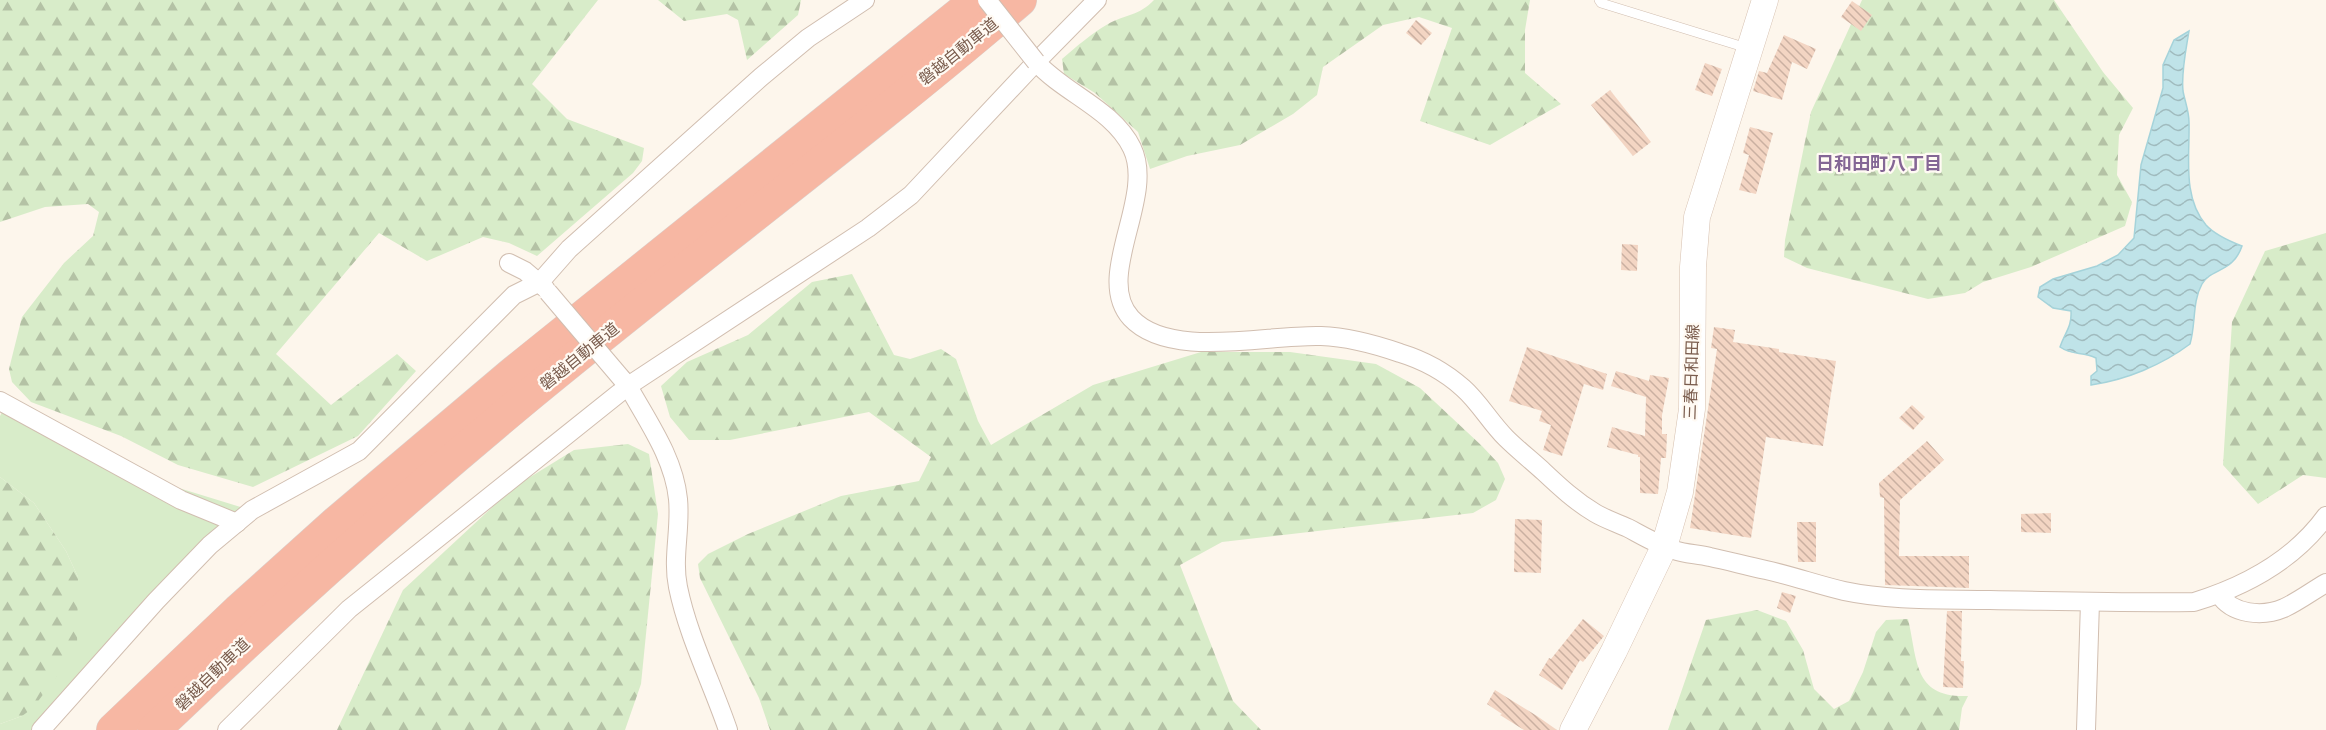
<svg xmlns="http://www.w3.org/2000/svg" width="2326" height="730" font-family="Signika,'Noto Sans JP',sans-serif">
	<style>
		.green { fill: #d8ecc9 }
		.forest { fill: url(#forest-firs) }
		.water { fill: url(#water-waves); stroke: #a5d3da; stroke-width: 1.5 }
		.building { fill: url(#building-back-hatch) }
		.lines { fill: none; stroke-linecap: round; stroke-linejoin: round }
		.service-casing { stroke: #d1beb0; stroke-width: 10 }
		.minor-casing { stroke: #d1beb0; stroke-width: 20 }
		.secondary-casing { stroke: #d6c0b0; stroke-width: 27 }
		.motorway-casing { stroke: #dad1cd; stroke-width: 34 }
		.service { stroke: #fff; stroke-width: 9 }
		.minor { stroke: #fff; stroke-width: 18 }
		.secondary { stroke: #fff; stroke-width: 26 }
		.motorway { stroke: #f7b7a3; stroke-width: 33 }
		.minor-bridge-casing { stroke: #d1beb0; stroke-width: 20; stroke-linecap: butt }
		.minor-bridge { stroke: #fff; stroke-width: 18 }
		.labels { text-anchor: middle; stroke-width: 4.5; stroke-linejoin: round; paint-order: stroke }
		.street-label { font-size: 16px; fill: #7a5c4d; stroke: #fffaf3 }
		.neighbourhood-label { font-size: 18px; font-weight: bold; fill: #846695; stroke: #fffaf3 }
	</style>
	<defs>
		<pattern id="forest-firs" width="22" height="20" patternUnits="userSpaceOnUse" patternTransform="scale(1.5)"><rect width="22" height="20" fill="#d8ecc9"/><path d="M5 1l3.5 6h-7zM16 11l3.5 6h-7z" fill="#b4c2a5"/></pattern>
		<pattern id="water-waves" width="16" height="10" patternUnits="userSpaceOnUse" patternTransform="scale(1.5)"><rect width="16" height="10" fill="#bfe3e8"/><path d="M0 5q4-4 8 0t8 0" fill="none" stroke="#a0bbbe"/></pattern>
		<pattern id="building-back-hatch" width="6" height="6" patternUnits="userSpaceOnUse" patternTransform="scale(1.5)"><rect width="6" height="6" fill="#f3d5c3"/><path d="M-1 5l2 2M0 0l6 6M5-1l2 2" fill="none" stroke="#cab0a1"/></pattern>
	</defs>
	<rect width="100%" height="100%" fill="#fdf6ec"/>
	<path class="green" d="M5 406 91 461 247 509 39 730H0V724L22 716 78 577 66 551 34 503 0 477V416Z"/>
	<g class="forest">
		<path d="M0 0H598L532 84 567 119 644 148 642 161 633 173 537 256 509 243 483 237 427 261 379 233 276 354 331 405 397 354 416 371 358 436 253 487 178 465 121 436 31 402 12 382 9 369 22 317 64 263 93 236 99 212 88 204 45 207 0 222Z"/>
		<path d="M658 0H801L798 15 747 60 738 20 727 14 684 21Z"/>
		<path d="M1154 0H1530L1525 30V73L1561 104 1490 145 1420 121 1452 28 1419 17 1383 25 1323 67 1317 95 1293 114 1240 145 1187 156 1150 169 1138 132 1095 93 1064 74 1062 59C1077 46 1091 34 1108 24 1126 14 1139 16 1154 0Z"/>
		<path d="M1862 0H2054L2103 72 2133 108 2119 135 2117 175 2132 202 2125 226 2031 267 1983 282 1965 293 1928 299 1807 268 1784 257 1785 240 1811 112Z"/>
		<path d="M2326 233V478L2303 475 2258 504 2223 465 2232 322 2265 251Z"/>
		<path d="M852 274 894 355 910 359 941 349 956 359 978 421 991 445 1093 385 1201 352H1290L1376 364 1420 388 1482 446 1498 463 1505 479 1496 500 1473 513 1222 542 1180 565 1233 701 1261 730H770L759 698 700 578 698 564 708 554 748 534 841 496 919 481 931 457 869 412 730 440H689L670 417 661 386 687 362 748 335 812 282Z"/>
		<path d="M628 444 649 454 658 514 641 684 625 730H337L403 590 514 487 574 450Z"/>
		<path d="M0 477 34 503 66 551 78 577 77 649 33 708 22 716 0 724Z"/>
		<path d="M1757 610 1786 621 1803 650 1814 689 1834 709 1849 701 1863 672 1876 632 1886 620 1908 619C1918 661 1913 698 1968 696L1962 708 1959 730H1668L1706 620Z"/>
	</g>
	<path class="water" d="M2189 31C2186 50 2181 72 2183 91 2185 102 2189 111 2189 122 2190 156 2182 197 2206 225 2215 235 2229 241 2242 246 2233 273 2211 268 2202 284 2192 302 2196 324 2190 344 2162 365 2126 380 2091 385V376L2097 371 2096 358C2082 351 2073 356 2060 347 2065 332 2072 327 2071 311L2053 308 2038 297 2040 287 2053 279 2097 266 2118 255 2134 238 2141 165 2163 88V65L2174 40Z"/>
	<g class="building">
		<path d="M1852 1 1872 15 1861 31 1841 17Z"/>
		<path d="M1416 20 1432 33 1421 45 1406 33Z"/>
		<path d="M1784 35 1816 49 1807 69 1792 62 1782 100 1753 91 1759 71 1767 73Z"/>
		<path d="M1705 63 1722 69 1712 96 1695 90Z"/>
		<path d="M1610 90 1651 142 1633 156 1591 105Z"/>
		<path d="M1750 127 1773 133 1756 194 1739 190 1749 155 1743 153Z"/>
		<path d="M1622 244 1638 245 1637 271 1621 270Z"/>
		<path d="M1714 327 1735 330 1733 342 1779 349V352L1836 361 1823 446 1766 437 1751 538 1690 528 1717 349 1711 348Z"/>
		<path d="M1527 347 1607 374 1603 390 1584 384 1562 456 1543 450 1551 425 1539 421 1542 411 1509 401Z"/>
		<path d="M1616 371 1649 381 1650 375 1669 378 1662 415V434H1667L1666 458H1661L1658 494 1640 493V457H1638V455L1607 447 1612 427 1645 436 1646 397 1611 386Z"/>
		<path d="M1912 405 1925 417 1913 430 1899 418Z"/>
		<path d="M1927 441 1944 460 1900 500 1899 556H1969V588L1885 585 1884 498 1880 497 1879 483Z"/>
		<path d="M2051 513V533L2021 532V514Z"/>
		<path d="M1515 519 1542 520 1541 573 1514 572Z"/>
		<path d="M1797 522H1816V562H1798Z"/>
		<path d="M1782 592 1796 596 1790 613 1777 608Z"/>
		<path d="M1947 611H1962L1961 661H1964L1963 688 1943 687Z"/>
		<path d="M1583 619 1604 636 1583 662 1580 660 1562 690 1539 675 1549 658 1551 659Z"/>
		<path d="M1495 690 1537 716 1557 730H1524L1500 715 1502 714 1487 704Z"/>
	</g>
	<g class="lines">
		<g class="service-casing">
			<path id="service" d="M1599 0 1601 3 1747 48"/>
		</g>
		<g class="minor-casing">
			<g id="minor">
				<path d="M1036 62C1065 94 1113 109 1132 148 1156 198 1093 276 1131 318 1170 360 1268 334 1321 336 1349 337 1374 344 1400 353 1423 360 1444 371 1463 388 1479 402 1490 422 1506 438 1518 450 1531 460 1544 472 1560 487 1575 501 1595 513 1605 519 1617 523 1628 528 1643 536 1658 545 1674 550 1685 554 1698 554 1710 557 1729 561 1747 566 1766 570 1793 576 1818 585 1844 591 1891 601 1942 599 1990 600 2058 601 2126 603 2194 602 2246 586 2294 560 2326 516"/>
				<path d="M509 263 525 271 545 288"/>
				<path d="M622 379 628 386C648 422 674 458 678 499 681 529 672 558 678 587 688 636 712 683 728 730"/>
				<path d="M0 401 181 500 237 523"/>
				<path d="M2219 594C2232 615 2263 617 2284 608 2299 601 2312 591 2326 583"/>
				<path d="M41 730 156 601 210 545 252 510 359 451 514 295 540 282 569 249 761 77 808 38 865 0"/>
				<path d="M227 730 349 609 628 386 868 228 911 195 1036 62 1097 0"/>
				<path d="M2086 730 2090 602"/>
			</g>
		</g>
		<g class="secondary-casing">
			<path id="secondary" d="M1573 730 1614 651 1664 547 1680 492 1692 409 1693 267 1697 217 1765 0"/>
		</g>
		<g class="motorway-casing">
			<g id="motorway">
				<path d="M113 730 238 611 337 522 512 374 977 0"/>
				<path d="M154 730C275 614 399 503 528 396 690 262 860 137 1020 0"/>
			</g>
		</g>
		<use href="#service" class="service"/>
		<use href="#minor" class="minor"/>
		<use href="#secondary" class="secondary"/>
		<use href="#motorway" class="motorway"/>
		<g class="minor-bridge-casing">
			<g id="minor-bridge">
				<path d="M987 0 1036 62"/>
				<path d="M548 292 622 379"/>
			</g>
		</g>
		<use href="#minor-bridge" class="minor-bridge"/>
	</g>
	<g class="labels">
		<g class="street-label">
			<text transform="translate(958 51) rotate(-39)" y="6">磐越自動車道</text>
			<text transform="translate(579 356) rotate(-39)" y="6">磐越自動車道</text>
			<text transform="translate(1691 372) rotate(-88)" y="6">三春日和田線</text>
			<text transform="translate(212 674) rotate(-44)" y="6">磐越自動車道</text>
		</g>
		<g class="neighbourhood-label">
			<text x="1879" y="170">日和田町八丁目</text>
		</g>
	</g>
</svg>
